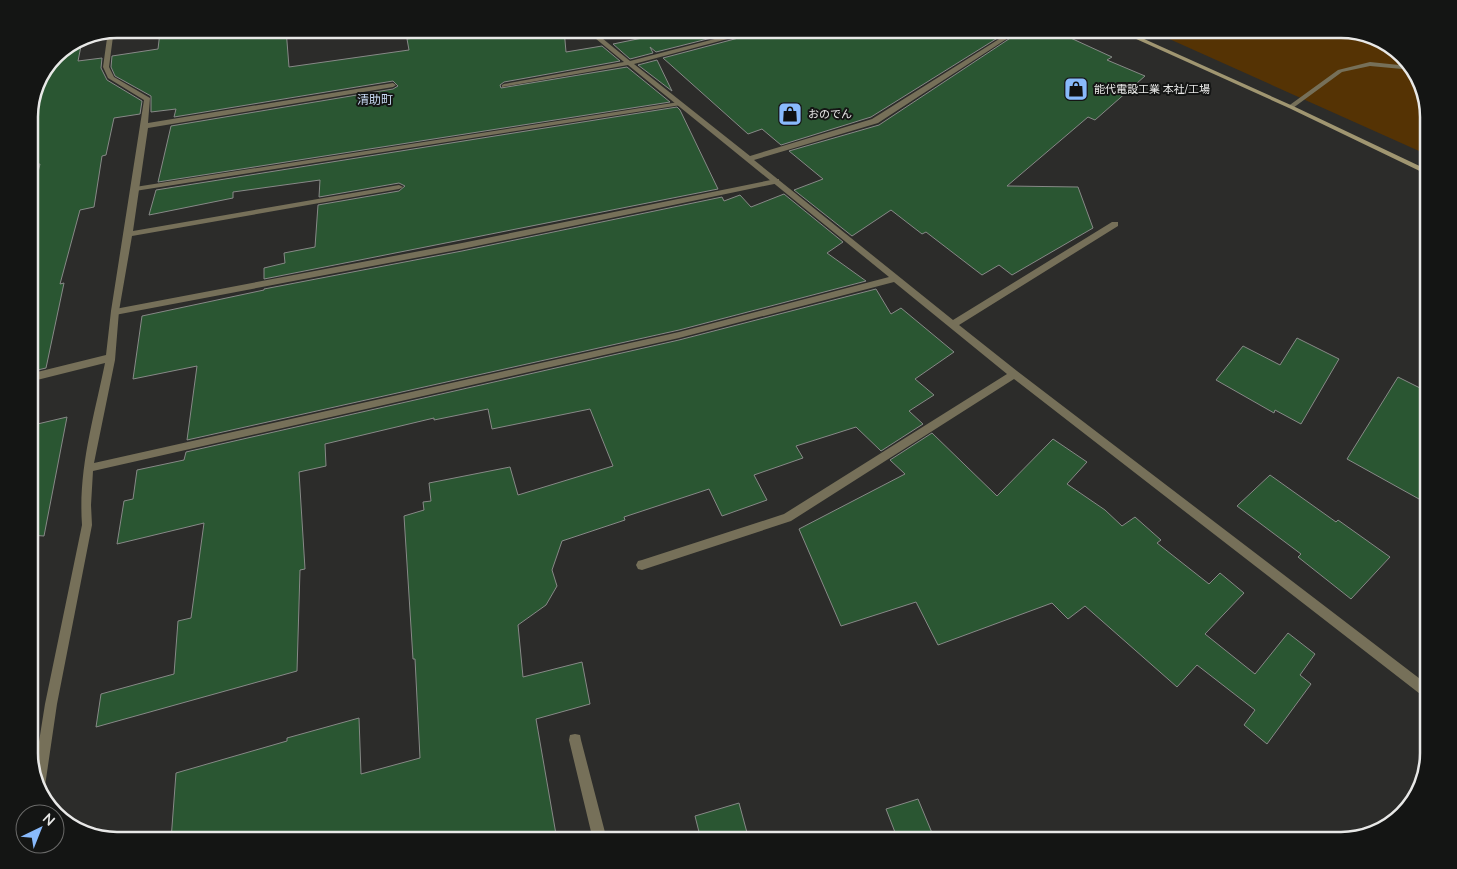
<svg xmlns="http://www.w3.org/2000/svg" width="1457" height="869" font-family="'Nunito Sans','Noto Sans JP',sans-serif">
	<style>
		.green { fill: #553304 }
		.building { fill: #2a5632; stroke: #878987 }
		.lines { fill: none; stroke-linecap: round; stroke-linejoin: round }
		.lane { fill: #767059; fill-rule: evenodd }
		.street { fill: #767059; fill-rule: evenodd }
		.secondary { fill: #a09671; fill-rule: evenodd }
		.labels { text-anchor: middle; stroke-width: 4; stroke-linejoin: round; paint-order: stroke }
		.far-poi-label { font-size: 11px; fill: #e8e8e7; stroke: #141514; text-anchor: start }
		.far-neighbourhood-label { font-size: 12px; fill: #c7d9f2; stroke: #141514 }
		.rim { fill: none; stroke: #e8e8e7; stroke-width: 2.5 }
	</style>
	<rect width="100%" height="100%" fill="#2c2c2a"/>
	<path class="green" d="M1147 29H1340L1384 41 1416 73 1428 111V155Z"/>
	<g class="building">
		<path d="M178 29H250V35L286 29 289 67 409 50 407 39 436 35 435 29H564L566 52 602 46 620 61 504 82 500 85 501 88 627 67 670 102 158 182 171 126 393 89 398 86 393 81 174 117 176 109 151 112V96L115 76 111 67 112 56 158 49 160 32Z"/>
		<path d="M657 29H747L656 52 650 47 653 53 630 59 613 44 662 34Z"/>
		<path d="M764 29H1012L871 117 781 145 762 129 748 134 663 58 761 32Z"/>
		<path d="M1024 29H1051L1112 57 1107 60 1145 76 1095 120 1088 117 1007 186 1078 187 1093 228 1012 275 999 265 982 275 926 232 922 234 891 210 852 236 794 190 823 179 789 151 879 125Z"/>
		<path d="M83 36 78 61 102 58 101 68 107 80 142 101 140 114 114 118 106 155 102 156 94 207 80 210 60 284 64 283 46 368 29 372V209L40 164 29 165V111L55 54Z"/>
		<path d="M657 60 672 91 638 65Z"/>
		<path d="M677 107 680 110 718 189 264 279V268L285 263 284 253 315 247 318 205 399 191 405 186 399 183 319 197 320 180 233 192V198L149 215 156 190Z"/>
		<path d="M784 194 843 242 827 253 866 281 679 330 187 440 197 366 133 379 142 316 264 290V289L462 251 722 197 724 201 740 195 751 207Z"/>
		<path d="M876 289 891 314 901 308 954 352 915 379 934 395 909 411 923 424 881 451 856 427 796 446 803 458 754 475 767 500 722 516 709 489 624 517 625 520 562 541 552 570 557 586 546 605 518 625 523 677 582 662 590 704 536 719 557 840H171L176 773 287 741V738L359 718 361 774 420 758 415 659H413L404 516 424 510 423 502 431 501 429 483 510 467 518 495 613 466 590 409 492 429 488 409 434 420V418L325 444 326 466 299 472 305 569 300 570 297 671 96 727 101 694 174 674 178 621 191 618 204 523 117 544 124 501 133 499 137 470 184 460 186 452 679 340Z"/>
		<path d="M1297 338 1339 359 1301 424 1275 410 1274 413 1216 380 1243 346 1280 365Z"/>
		<path d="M1398 377 1428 392V504L1347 459Z"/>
		<path d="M67 417 44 536 29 535V426Z"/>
		<path d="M932 433 997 496 1053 439 1087 462 1067 484 1105 510 1122 526 1135 517 1161 540 1157 543 1209 584 1220 573 1244 593 1205 634 1255 674 1288 633 1315 654 1300 675 1311 684 1267 744 1244 725 1255 710 1197 665 1177 687 1085 606 1068 619 1052 603 938 645 916 602 841 626 799 529 905 474 890 460Z"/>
		<path d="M1270 475 1336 522 1338 520 1390 557 1351 599 1298 557 1301 554 1237 506Z"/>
		<path d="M918 799 935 840H898L886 809Z"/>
		<path d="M739 803 749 840H701L695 816Z"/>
	</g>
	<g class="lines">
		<g class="lane">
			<path d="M1370 62 1409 66 1413 70 1370 66 1342 72 1293 108 1287 107 1338 70Z"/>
			<path d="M679 102 683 104 681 105 135 191 131 189 135 187Z"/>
			<path d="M776 179H779V183L462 249 115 315 111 312 115 309 462 243Z"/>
		</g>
		<g class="street">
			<path d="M114 29 109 67 114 77 150 98 148 123 393 83 396 85 393 87 148 128 133 231 399 185 403 187 399 189 132 236 119 311 115 360 94 463 679 332 889 277 628 65 502 87V85L504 84 624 62 584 29H591L630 61 753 29H762L761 30 634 64 750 156 872 119 1015 29H1022L878 123 754 160 953 320 1112 222H1118V226L959 325 1017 371 1428 685V699L1424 697 1014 379 791 521 642 570 638 569 636 565 638 561 642 560 784 514 1007 374 894 282 679 338 93 471 91 505 92 525 57 704 45 786 43 791 39 792 34 773 45 704 82 525C78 469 94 417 105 363L29 382V374L106 355 111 311 144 100 108 78 103 67 108 31Z"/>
			<path d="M575 734 580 735 581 740 607 840H593L569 740 570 735Z"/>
		</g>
		<path class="secondary" d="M1114 29H1122L1293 106 1428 170V175L1289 108Z"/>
	</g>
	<defs>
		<g id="shop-square" transform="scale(1.25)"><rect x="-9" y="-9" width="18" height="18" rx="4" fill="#89bafc" stroke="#141514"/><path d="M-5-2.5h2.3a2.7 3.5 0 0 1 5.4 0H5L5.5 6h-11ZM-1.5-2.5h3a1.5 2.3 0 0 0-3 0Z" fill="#111"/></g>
	</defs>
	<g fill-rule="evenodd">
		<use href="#shop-square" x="1076" y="89"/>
		<use href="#shop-square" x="790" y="114"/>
	</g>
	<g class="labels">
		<g class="far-poi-label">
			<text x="1094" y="93">能代電設工業 本社/工場</text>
			<text x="808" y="118">おのでん</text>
		</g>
		<g class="far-neighbourhood-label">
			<text x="375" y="104">清助町</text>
		</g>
	</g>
	<path d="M0 0H1457V869H0ZM117 38H1341A79 79 0 0 1 1420 117V753A79 79 0 0 1 1341 832H117A79 79 0 0 1 38 753V117A79 79 0 0 1 117 38Z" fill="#141514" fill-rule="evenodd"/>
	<path class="rim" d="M117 38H1341A79 79 0 0 1 1420 117V753A79 79 0 0 1 1341 832H117A79 79 0 0 1 38 753V117A79 79 0 0 1 117 38Z"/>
	<g transform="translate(40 829) rotate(43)"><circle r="24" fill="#141514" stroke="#696968"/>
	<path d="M0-4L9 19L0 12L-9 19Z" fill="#89bafc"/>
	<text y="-8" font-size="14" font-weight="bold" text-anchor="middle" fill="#e8e8e7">N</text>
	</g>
</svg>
